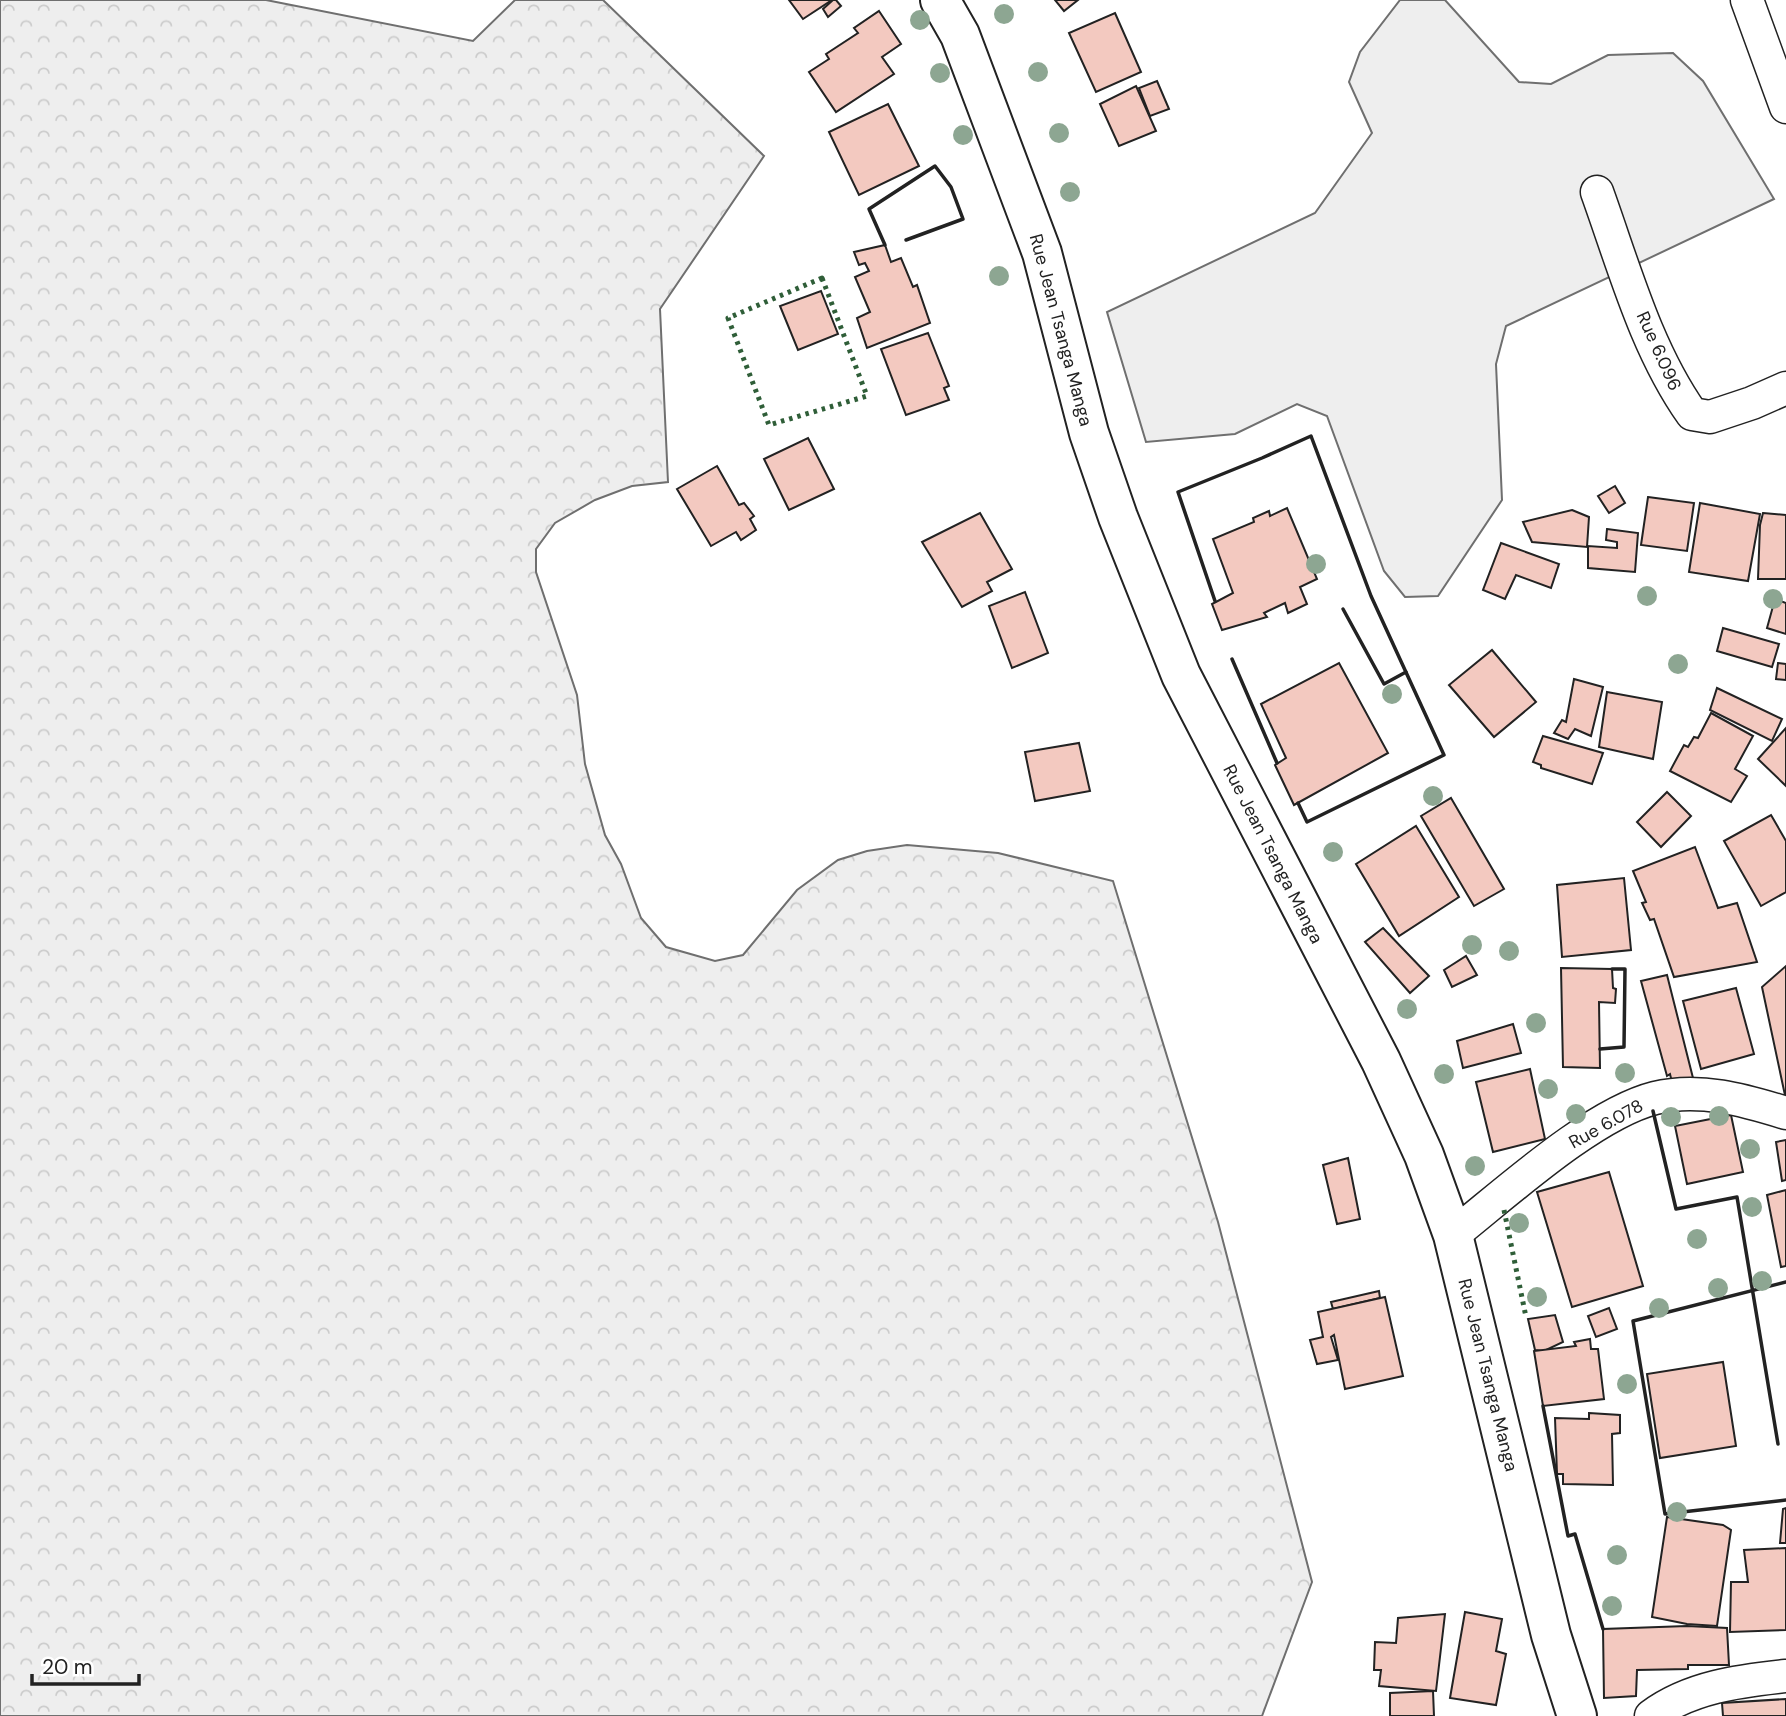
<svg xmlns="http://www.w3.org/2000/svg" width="1786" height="1716" font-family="'DM Sans',sans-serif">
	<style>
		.green { fill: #eee; stroke: #6f6f6f; stroke-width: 2 }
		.forest { fill: url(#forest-crowns); stroke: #6f6f6f; stroke-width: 2 }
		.building { fill: #f3c9c0; stroke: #222; stroke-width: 2 }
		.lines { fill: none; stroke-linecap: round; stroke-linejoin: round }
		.street-casing { stroke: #222; stroke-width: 35 }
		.secondary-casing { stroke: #222; stroke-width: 42 }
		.street { stroke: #fff; stroke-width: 32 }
		.secondary { stroke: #fff; stroke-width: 38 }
		.hedge { stroke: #2f5e38; stroke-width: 5; stroke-dasharray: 3.5 5; stroke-linecap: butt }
		.wall { stroke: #222; stroke-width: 3.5 }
		.tree { fill: #8da692 }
		.labels { text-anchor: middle; stroke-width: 5; stroke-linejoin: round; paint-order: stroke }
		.street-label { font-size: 18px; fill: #222; stroke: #fff }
	</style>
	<defs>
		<pattern id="forest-crowns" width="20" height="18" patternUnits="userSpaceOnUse" patternTransform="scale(1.75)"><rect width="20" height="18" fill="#eee"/><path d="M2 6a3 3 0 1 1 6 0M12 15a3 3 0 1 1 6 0" fill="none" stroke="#ccc"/></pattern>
	</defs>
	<rect width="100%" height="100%" fill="#fff"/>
	<path class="green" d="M1400 0H1445L1519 82 1551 84 1608 55 1673 53 1703 81 1774 199 1506 326 1496 364 1502 500 1438 596 1405 597 1384 571 1327 416 1297 404 1235 434 1146 442 1107 312 1315 213 1372 133 1349 82 1360 52Z"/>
	<path class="forest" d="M0 0H266L473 41 515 0H603L764 156 660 309 668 482 632 486 595 500 555 523 536 549V572L577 695 585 764 605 835 621 864 641 918 666 947 715 961 743 955 797 890 838 860 867 851 907 845 998 853 1113 881 1218 1222 1312 1582 1262 1716H0Z"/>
	<g class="building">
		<path d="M789 0H832L803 19Z"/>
		<path d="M833 0H836L841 6 828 17 823 9Z"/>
		<path d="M1055 0H1078L1064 11Z"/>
		<path d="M879 11 901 44 882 57 894 74 836 112 809 72 829 59 826 54 858 33 854 28Z"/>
		<path d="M1115 13 1141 72 1096 92 1069 33Z"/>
		<path d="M1157 81 1169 109 1150 116 1139 88Z"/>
		<path d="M1136 86 1156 131 1119 146 1100 104Z"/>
		<path d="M888 104 919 166 859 195 829 132Z"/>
		<path d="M885 245 891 262 901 258 913 287 917 285 930 323 867 348 857 318 870 312 855 277 869 271 865 263 859 265 854 252Z"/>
		<path d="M821 291 838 334 798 350 780 306Z"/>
		<path d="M928 333 949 386 944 388 949 400 906 415 881 349Z"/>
		<path d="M808 438 834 489 789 510 764 459Z"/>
		<path d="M717 466 739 505 744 503 754 516 750 519 756 530 741 540 736 532 711 546 677 489Z"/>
		<path d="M1615 486 1625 503 1609 513 1598 496Z"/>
		<path d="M1648 497 1694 503 1687 551 1641 545Z"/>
		<path d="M1700 503 1760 514 1748 581 1689 572Z"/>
		<path d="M1287 508 1317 579 1300 587 1307 604 1288 613 1285 603 1264 613 1267 617 1222 630 1212 604 1233 593 1213 539 1254 522 1253 518 1269 511 1270 516Z"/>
		<path d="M1572 510 1589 517 1587 547 1532 542 1523 522Z"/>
		<path d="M980 513 1012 569 987 582 992 591 962 607 922 542Z"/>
		<path d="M1763 513 1786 515V579H1758L1760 525Z"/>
		<path d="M1607 529 1638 533 1635 572 1588 568V546L1617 548V542L1606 540Z"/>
		<path d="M1501 543 1559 564 1551 588 1516 575 1505 599 1483 590Z"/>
		<path d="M1025 592 1048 653 1012 668 989 606Z"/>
		<path d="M1775 599 1786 603V634L1767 628Z"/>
		<path d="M1723 628 1779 644 1772 667 1717 651Z"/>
		<path d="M1492 650 1536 702 1494 737 1449 685Z"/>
		<path d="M1339 663 1388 753 1294 805 1275 765 1286 758 1261 704Z"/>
		<path d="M1778 663 1786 664V680L1776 679Z"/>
		<path d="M1574 679 1603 687 1591 736 1575 729 1568 739 1554 733 1562 720 1566 722Z"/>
		<path d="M1717 688 1782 719 1772 741 1710 710Z"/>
		<path d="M1607 692 1662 702 1653 759 1599 747Z"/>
		<path d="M1711 713 1753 736 1735 769 1747 776 1731 802 1670 771 1684 745 1688 747 1694 737 1698 738Z"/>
		<path d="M1786 728V786L1758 759Z"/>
		<path d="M1543 736 1603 753 1592 784 1541 768V765L1533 762Z"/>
		<path d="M1079 743 1090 791 1035 801 1025 752Z"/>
		<path d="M1667 792 1691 816 1661 847 1637 822Z"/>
		<path d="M1451 798 1504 889 1474 906 1421 816Z"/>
		<path d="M1771 815 1786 841V892L1761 906 1724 841Z"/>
		<path d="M1416 826 1459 897 1399 936 1356 864Z"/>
		<path d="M1695 847 1718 908 1737 903 1757 962 1674 977 1654 919 1650 920 1642 903 1646 902 1633 871Z"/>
		<path d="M1624 878 1631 950 1562 957 1557 885Z"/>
		<path d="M1383 928 1429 976 1410 993 1365 942Z"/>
		<path d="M1466 956 1477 975 1452 987 1444 970Z"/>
		<path d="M1786 966V1100L1762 987Z"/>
		<path d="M1561 968 1612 969 1613 988 1616 989 1615 1003 1599 1002 1600 1068 1563 1067Z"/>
		<path d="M1667 975 1693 1078 1672 1082 1670 1074 1667 1076 1641 981Z"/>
		<path d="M1736 988 1754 1054 1701 1069 1683 1001Z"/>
		<path d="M1513 1024 1521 1053 1463 1068 1457 1041Z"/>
		<path d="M1530 1069 1545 1139 1493 1152 1476 1082Z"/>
		<path d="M1731 1115 1743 1172 1687 1184 1675 1126Z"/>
		<path d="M1786 1140V1180L1782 1181 1776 1142Z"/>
		<path d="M1348 1158 1360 1219 1337 1224 1323 1165Z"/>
		<path d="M1609 1172 1643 1286 1572 1307 1537 1192Z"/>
		<path d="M1786 1190V1266L1781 1267 1767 1195Z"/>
		<path d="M1379 1291 1380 1298 1333 1309 1331 1302Z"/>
		<path d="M1385 1297 1403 1376 1345 1389 1334 1335 1331 1337 1338 1360 1317 1364 1310 1340 1323 1337 1318 1312Z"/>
		<path d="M1609 1308 1617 1329 1596 1337 1588 1316Z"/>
		<path d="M1555 1315 1563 1342 1544 1351 1535 1350 1528 1319Z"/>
		<path d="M1590 1339 1591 1349H1598L1604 1399 1543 1406 1534 1351 1576 1346 1574 1342Z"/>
		<path d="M1723 1362 1736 1446 1660 1458 1647 1374Z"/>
		<path d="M1589 1413 1620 1415V1433L1612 1434 1613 1485 1563 1484V1474H1557L1555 1418 1589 1419Z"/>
		<path d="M1786 1508V1543H1780L1783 1509Z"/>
		<path d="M1667 1517 1723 1525 1731 1530 1717 1626 1687 1624 1652 1617Z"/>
		<path d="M1786 1548V1630L1730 1632 1731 1582H1748L1744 1550Z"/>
		<path d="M1465 1612 1502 1619 1496 1651 1506 1654 1496 1705 1450 1698Z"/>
		<path d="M1445 1614 1436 1691 1379 1686 1381 1670H1374L1375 1642 1396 1643 1398 1618Z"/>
		<path d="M1687 1626 1727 1628 1729 1665H1688V1669L1637 1670 1636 1696 1604 1698 1603 1629Z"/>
		<path d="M1433 1691 1434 1716H1390V1693Z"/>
		<path d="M1786 1699V1716H1723L1722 1703Z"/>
	</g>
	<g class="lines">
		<g class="street-casing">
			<g id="street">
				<path d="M1747 0 1786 107"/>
				<path d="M1597 192C1624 267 1646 349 1692 414L1710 417 1752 403 1786 388"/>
				<path d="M1453 1235C1506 1193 1592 1114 1655 1098 1699 1087 1744 1100 1786 1113"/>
				<path d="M1651 1716C1690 1687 1739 1681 1786 1676"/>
			</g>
		</g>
		<g class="secondary-casing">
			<path id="secondary" d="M940 0 960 35 1042 253 1089 433 1118 517 1181 675 1381 1061 1424 1155 1453 1235 1551 1635 1577 1716"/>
		</g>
		<use href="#street" class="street"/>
		<use href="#secondary" class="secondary"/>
		<g class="hedge">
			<path d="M822 278 867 396 769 425 728 318Z"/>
			<path d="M1504 1210 1526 1317"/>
		</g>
		<g class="wall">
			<path d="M885 245 869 209 935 166 951 187 963 219 906 240"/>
			<path d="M1215 601 1178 492 1262 458 1311 436 1371 596 1444 755 1307 822 1298 803"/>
			<path d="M1343 609 1384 684 1406 672"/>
			<path d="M1232 659 1277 763"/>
			<path d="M1600 1049 1624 1047 1625 969H1612"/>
			<path d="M1653 1111 1676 1209 1737 1197 1778 1444"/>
			<path d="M1786 1282 1633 1321 1665 1514 1786 1500"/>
			<path d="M1543 1406 1568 1536 1575 1534 1603 1629"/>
		</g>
	</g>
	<g class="tree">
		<circle cx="1004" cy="14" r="10"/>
		<circle cx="920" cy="20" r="10"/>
		<circle cx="1038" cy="72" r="10"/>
		<circle cx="940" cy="73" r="10"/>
		<circle cx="1059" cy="133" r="10"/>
		<circle cx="963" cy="135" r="10"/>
		<circle cx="1070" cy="192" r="10"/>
		<circle cx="999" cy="276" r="10"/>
		<circle cx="1316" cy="564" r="10"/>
		<circle cx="1647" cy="596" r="10"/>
		<circle cx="1773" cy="599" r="10"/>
		<circle cx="1678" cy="664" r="10"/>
		<circle cx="1392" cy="694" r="10"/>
		<circle cx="1433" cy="796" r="10"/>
		<circle cx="1333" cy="852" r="10"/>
		<circle cx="1472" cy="945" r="10"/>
		<circle cx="1509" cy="951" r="10"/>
		<circle cx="1407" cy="1009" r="10"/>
		<circle cx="1536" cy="1023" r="10"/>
		<circle cx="1625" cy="1073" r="10"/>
		<circle cx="1444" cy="1074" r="10"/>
		<circle cx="1548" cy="1089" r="10"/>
		<circle cx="1576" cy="1114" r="10"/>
		<circle cx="1719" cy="1116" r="10"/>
		<circle cx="1671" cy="1117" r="10"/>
		<circle cx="1750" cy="1149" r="10"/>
		<circle cx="1475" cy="1166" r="10"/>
		<circle cx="1752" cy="1207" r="10"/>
		<circle cx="1519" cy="1223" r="10"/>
		<circle cx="1697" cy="1239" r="10"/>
		<circle cx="1762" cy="1281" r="10"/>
		<circle cx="1718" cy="1288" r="10"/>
		<circle cx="1537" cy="1297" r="10"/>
		<circle cx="1659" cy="1308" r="10"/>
		<circle cx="1627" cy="1384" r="10"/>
		<circle cx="1677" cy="1512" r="10"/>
		<circle cx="1617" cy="1555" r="10"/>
		<circle cx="1612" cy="1606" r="10"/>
	</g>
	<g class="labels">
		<g class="street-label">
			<text transform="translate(1061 330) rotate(75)" y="6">Rue Jean Tsanga Manga</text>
			<text transform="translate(1659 351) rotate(66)" y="6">Rue 6.096</text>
			<text transform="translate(1273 854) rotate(63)" y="6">Rue Jean Tsanga Manga</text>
			<text transform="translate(1606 1124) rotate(-29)" y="6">Rue 6.078</text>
			<text transform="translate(1488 1375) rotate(76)" y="6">Rue Jean Tsanga Manga</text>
		</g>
	</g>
	<path d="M32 1674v10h107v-10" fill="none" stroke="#222222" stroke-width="3.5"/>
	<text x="42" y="1674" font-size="21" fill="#222222" stroke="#ffffff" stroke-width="5" paint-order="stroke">20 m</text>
</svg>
